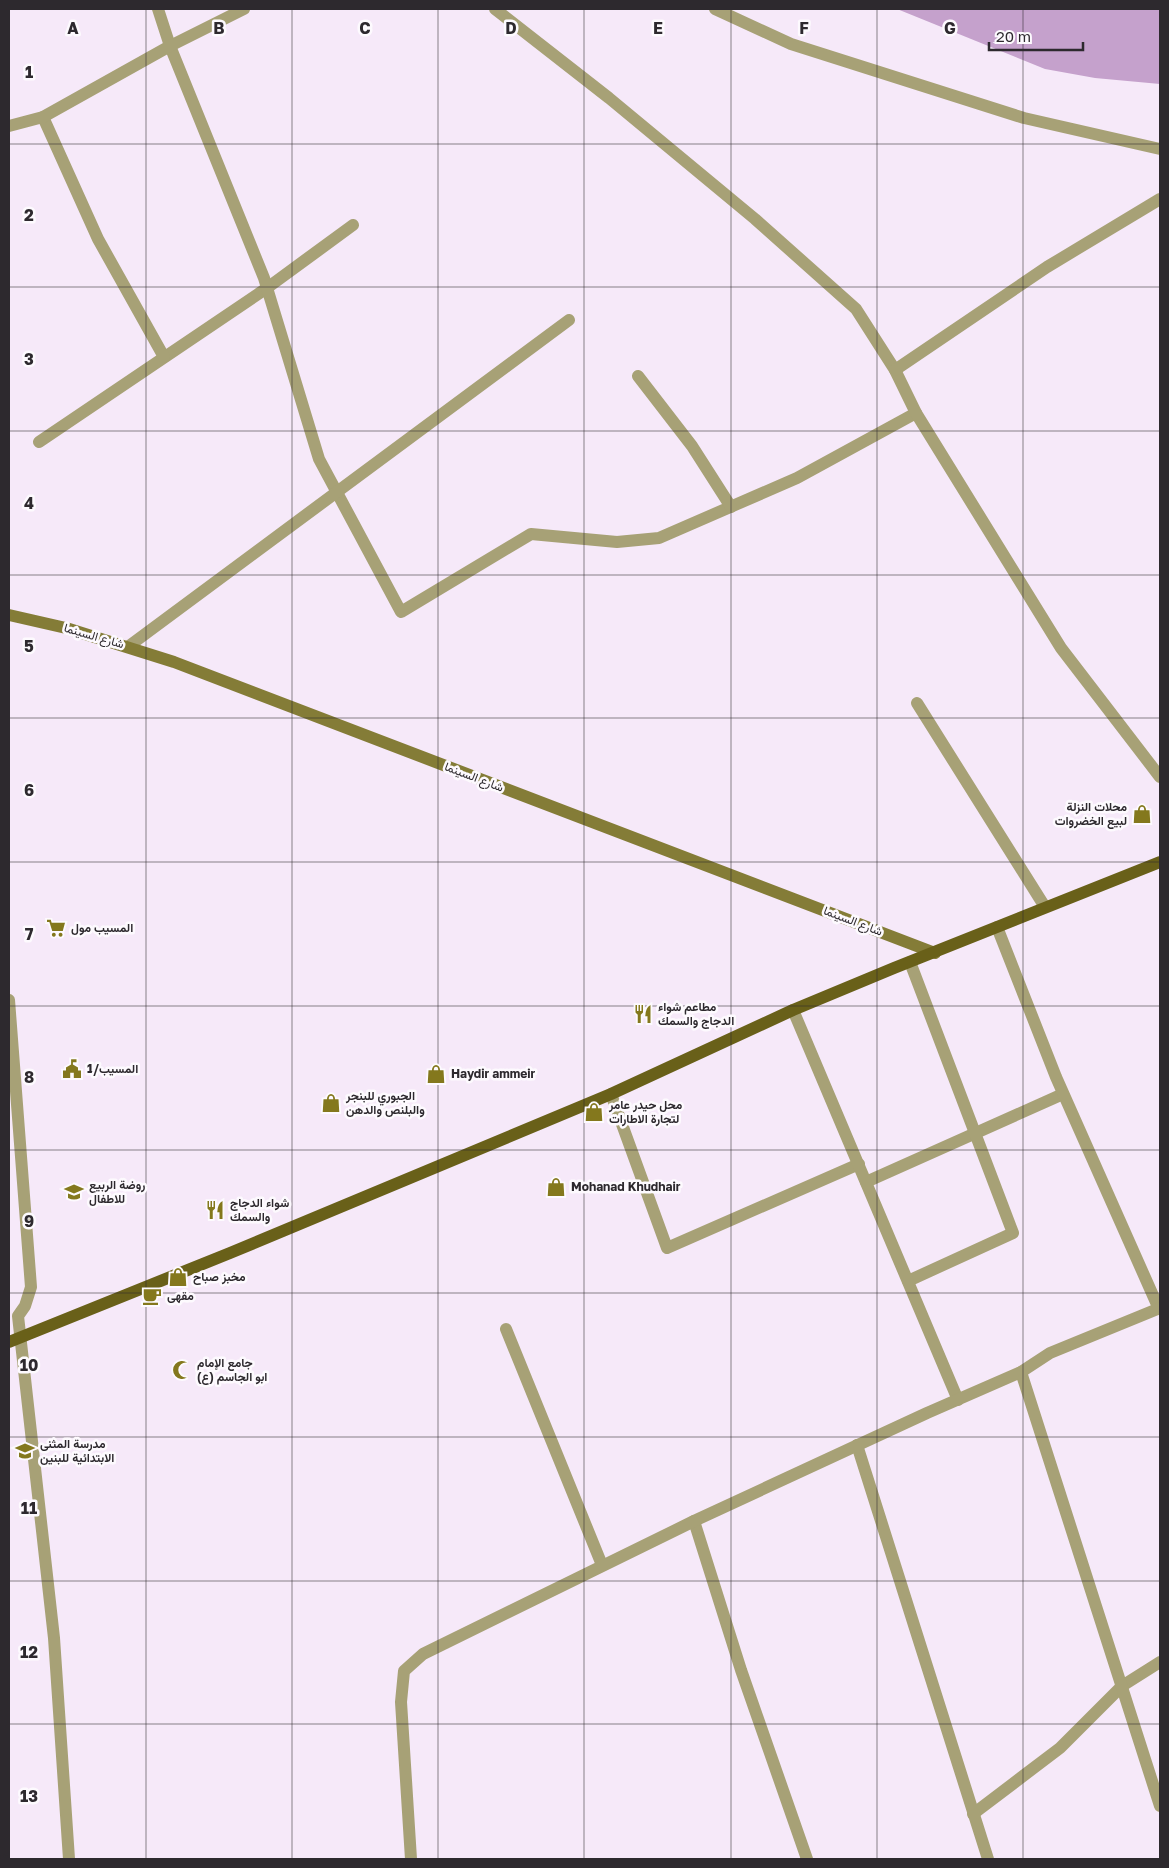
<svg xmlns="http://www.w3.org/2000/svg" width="1169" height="1868" font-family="'Golos Text',Vazirmatn,sans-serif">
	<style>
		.water { fill: #c5a1cc }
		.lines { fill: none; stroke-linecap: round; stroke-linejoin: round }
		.lane { stroke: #a7a176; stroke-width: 12 }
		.street { stroke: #a7a176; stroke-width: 12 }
		.secondary { stroke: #847c37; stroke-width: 12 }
		.primary { stroke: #696019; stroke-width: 12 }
		.grid { fill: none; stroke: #2d292e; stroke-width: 1; stroke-opacity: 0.55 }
		.labels { text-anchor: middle; stroke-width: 5; stroke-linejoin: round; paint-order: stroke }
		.street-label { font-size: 12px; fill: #2d292e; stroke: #fdfafe }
		.poi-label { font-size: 12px; font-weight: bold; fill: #2d292e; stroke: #fdfafe; text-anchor: start }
		.grid-label { font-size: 16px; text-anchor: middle; font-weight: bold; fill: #2d292e; stroke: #fdfafe; stroke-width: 5; stroke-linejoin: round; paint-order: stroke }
	</style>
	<rect width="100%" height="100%" fill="#f6e9f9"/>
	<path class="water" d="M897 9H1160V84L1095 78 1045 69Z"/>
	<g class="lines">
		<g class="lane">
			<path d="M39 442 267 288 353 225"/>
			<path d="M611 1094 667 1248 859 1164"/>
			<path d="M866 1182 1063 1094"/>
			<path d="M908 1281 1013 1233 910 962"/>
			<path d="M973 1814 1060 1748 1122 1686 1160 1662"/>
		</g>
		<g class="street">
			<path d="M158 9 170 46 264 278 319 459 401 612 531 534 617 542 659 538 797 478 916 413"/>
			<path d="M495 9 609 98 755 219 856 309 895 370 916 413 1061 648 1160 777"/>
			<path d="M715 9 791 44 1024 118 1160 149"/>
			<path d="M43 117 98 239 164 357"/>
			<path d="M9 126 43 117 170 46 244 9"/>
			<path d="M895 370 1047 267 1160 199"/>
			<path d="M638 376 692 446 731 507"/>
			<path d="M129 646 569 320"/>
			<path d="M917 703 1045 907"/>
			<path d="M997 927 1056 1077 1159 1309"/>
			<path d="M9 1000 31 1287 25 1306 18 1316 54 1638 69 1859"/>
			<path d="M793 1010 958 1400"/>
			<path d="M506 1329 602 1565"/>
			<path d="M1021 1372 1160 1806"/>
			<path d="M857 1445 988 1859"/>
			<path d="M694 1521 741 1670 807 1859"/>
			<path d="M411 1859 401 1702 404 1671 423 1654 694 1521 927 1413 1021 1372 1050 1353 1160 1308"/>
		</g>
		<path class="secondary" d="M9 615 66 628 174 662 935 953"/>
		<path class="primary" d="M9 1342 230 1253 611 1094 793 1010 894 968 1160 862"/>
	</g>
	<path class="grid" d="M146 9V1859M292 9V1859M438 9V1859M584 9V1859M731 9V1859M877 9V1859M1023 9V1859M9 144H1160M9 287H1160M9 431H1160M9 575H1160M9 718H1160M9 862H1160M9 1006H1160M9 1150H1160M9 1293H1160M9 1437H1160M9 1581H1160M9 1724H1160"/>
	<defs>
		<g id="shop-bare" transform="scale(1.5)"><path d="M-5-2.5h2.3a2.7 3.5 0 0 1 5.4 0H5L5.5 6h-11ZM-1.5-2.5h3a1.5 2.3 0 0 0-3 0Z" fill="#84781d" stroke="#fdfafe" stroke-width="2.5" paint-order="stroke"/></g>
		<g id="supermarket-bare" transform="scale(1.5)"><path d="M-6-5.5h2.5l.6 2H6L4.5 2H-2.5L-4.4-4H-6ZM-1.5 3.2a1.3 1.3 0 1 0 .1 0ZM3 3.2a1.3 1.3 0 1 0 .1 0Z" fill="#84781d" stroke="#fdfafe" stroke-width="2.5" paint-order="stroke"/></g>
		<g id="restaurant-bare" transform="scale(1.5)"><path d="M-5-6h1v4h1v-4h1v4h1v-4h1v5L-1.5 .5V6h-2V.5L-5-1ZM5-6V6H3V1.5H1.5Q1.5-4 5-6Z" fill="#84781d" stroke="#fdfafe" stroke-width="2.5" paint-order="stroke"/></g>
		<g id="civic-bare" transform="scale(1.5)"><path d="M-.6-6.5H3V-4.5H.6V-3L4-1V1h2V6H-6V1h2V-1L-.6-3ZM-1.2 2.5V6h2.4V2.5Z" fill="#84781d" stroke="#fdfafe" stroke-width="2.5" paint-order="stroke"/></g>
		<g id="school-bare" transform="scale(1.5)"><path d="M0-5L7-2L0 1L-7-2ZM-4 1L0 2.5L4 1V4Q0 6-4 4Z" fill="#84781d" stroke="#fdfafe" stroke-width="2.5" paint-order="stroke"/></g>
		<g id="cafe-bare" transform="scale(1.5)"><path d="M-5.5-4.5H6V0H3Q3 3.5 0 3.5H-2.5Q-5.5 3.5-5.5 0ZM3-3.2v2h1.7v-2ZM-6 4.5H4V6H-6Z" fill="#84781d" stroke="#fdfafe" stroke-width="2.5" paint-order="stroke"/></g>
		<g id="mosque-bare" transform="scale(1.5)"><path d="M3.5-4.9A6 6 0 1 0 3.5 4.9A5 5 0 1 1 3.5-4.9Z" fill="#84781d" stroke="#fdfafe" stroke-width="2.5" paint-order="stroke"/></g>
	</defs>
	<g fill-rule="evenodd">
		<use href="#shop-bare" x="1142" y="814"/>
		<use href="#supermarket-bare" x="56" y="928"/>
		<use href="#restaurant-bare" x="643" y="1014"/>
		<use href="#civic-bare" x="72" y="1069"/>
		<use href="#shop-bare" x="436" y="1074"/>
		<use href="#shop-bare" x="331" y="1103"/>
		<use href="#shop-bare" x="594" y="1112"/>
		<use href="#shop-bare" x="556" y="1187"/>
		<use href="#school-bare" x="74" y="1192"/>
		<use href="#restaurant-bare" x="215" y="1210"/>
		<use href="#shop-bare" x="178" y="1277"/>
		<use href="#cafe-bare" x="152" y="1296"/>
		<use href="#mosque-bare" x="182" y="1370"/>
		<use href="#school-bare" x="25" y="1451"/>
	</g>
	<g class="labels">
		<g class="street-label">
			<text transform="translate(94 636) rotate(16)" y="4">شارع السينما</text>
			<text transform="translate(474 777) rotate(21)" y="4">شارع السينما</text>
			<text transform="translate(853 921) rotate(21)" y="4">شارع السينما</text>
		</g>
		<g class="poi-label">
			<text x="1127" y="811" text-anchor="end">محلات النزلة<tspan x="1127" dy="14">لبيع الخضروات</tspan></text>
			<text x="71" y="932">المسيب مول</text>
			<text x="658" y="1011">مطاعم شواء<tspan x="658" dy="14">الدجاج والسمك</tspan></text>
			<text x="87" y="1073">المسيب/1</text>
			<text x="451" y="1078">Haydir ammeir</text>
			<text x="346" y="1100">الجبوري للبنجر<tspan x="346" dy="14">والبلنص والدهن</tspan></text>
			<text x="609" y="1109">محل حيدر عامر<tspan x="609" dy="14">لتجارة الاطارات</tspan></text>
			<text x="89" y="1189">روضة الربيع<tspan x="89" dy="14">للاطفال</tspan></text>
			<text x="571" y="1191">Mohanad Khudhair</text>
			<text x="230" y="1207">شواء الدجاج<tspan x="230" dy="14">والسمك</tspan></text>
			<text x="193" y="1281">مخبز صباح</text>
			<text x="167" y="1300">مقهى</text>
			<text x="197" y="1367">جامع الإمام<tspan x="197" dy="14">ابو الجاسم (ع)</tspan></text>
			<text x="40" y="1448">مدرسة المثنى<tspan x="40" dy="14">الابتدائية للبنين</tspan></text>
		</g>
	</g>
	<g class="grid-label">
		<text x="73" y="34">A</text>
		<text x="219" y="34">B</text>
		<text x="365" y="34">C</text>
		<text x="511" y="34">D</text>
		<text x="658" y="34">E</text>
		<text x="804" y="34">F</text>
		<text x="950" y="34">G</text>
		<text x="29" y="78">1</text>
		<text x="29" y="221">2</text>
		<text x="29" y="365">3</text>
		<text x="29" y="509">4</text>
		<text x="29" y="652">5</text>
		<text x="29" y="796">6</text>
		<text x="29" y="940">7</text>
		<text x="29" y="1083">8</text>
		<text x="29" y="1227">9</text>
		<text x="29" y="1371">10</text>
		<text x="29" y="1514">11</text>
		<text x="29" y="1658">12</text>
		<text x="29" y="1802">13</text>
	</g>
	<rect width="1169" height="1868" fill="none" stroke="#2d292e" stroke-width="20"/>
	<path d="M989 42v8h94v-8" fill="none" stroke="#2d292e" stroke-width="2.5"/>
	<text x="996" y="42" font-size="15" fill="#2d292e" stroke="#fdfafe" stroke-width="4" paint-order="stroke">20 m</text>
</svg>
